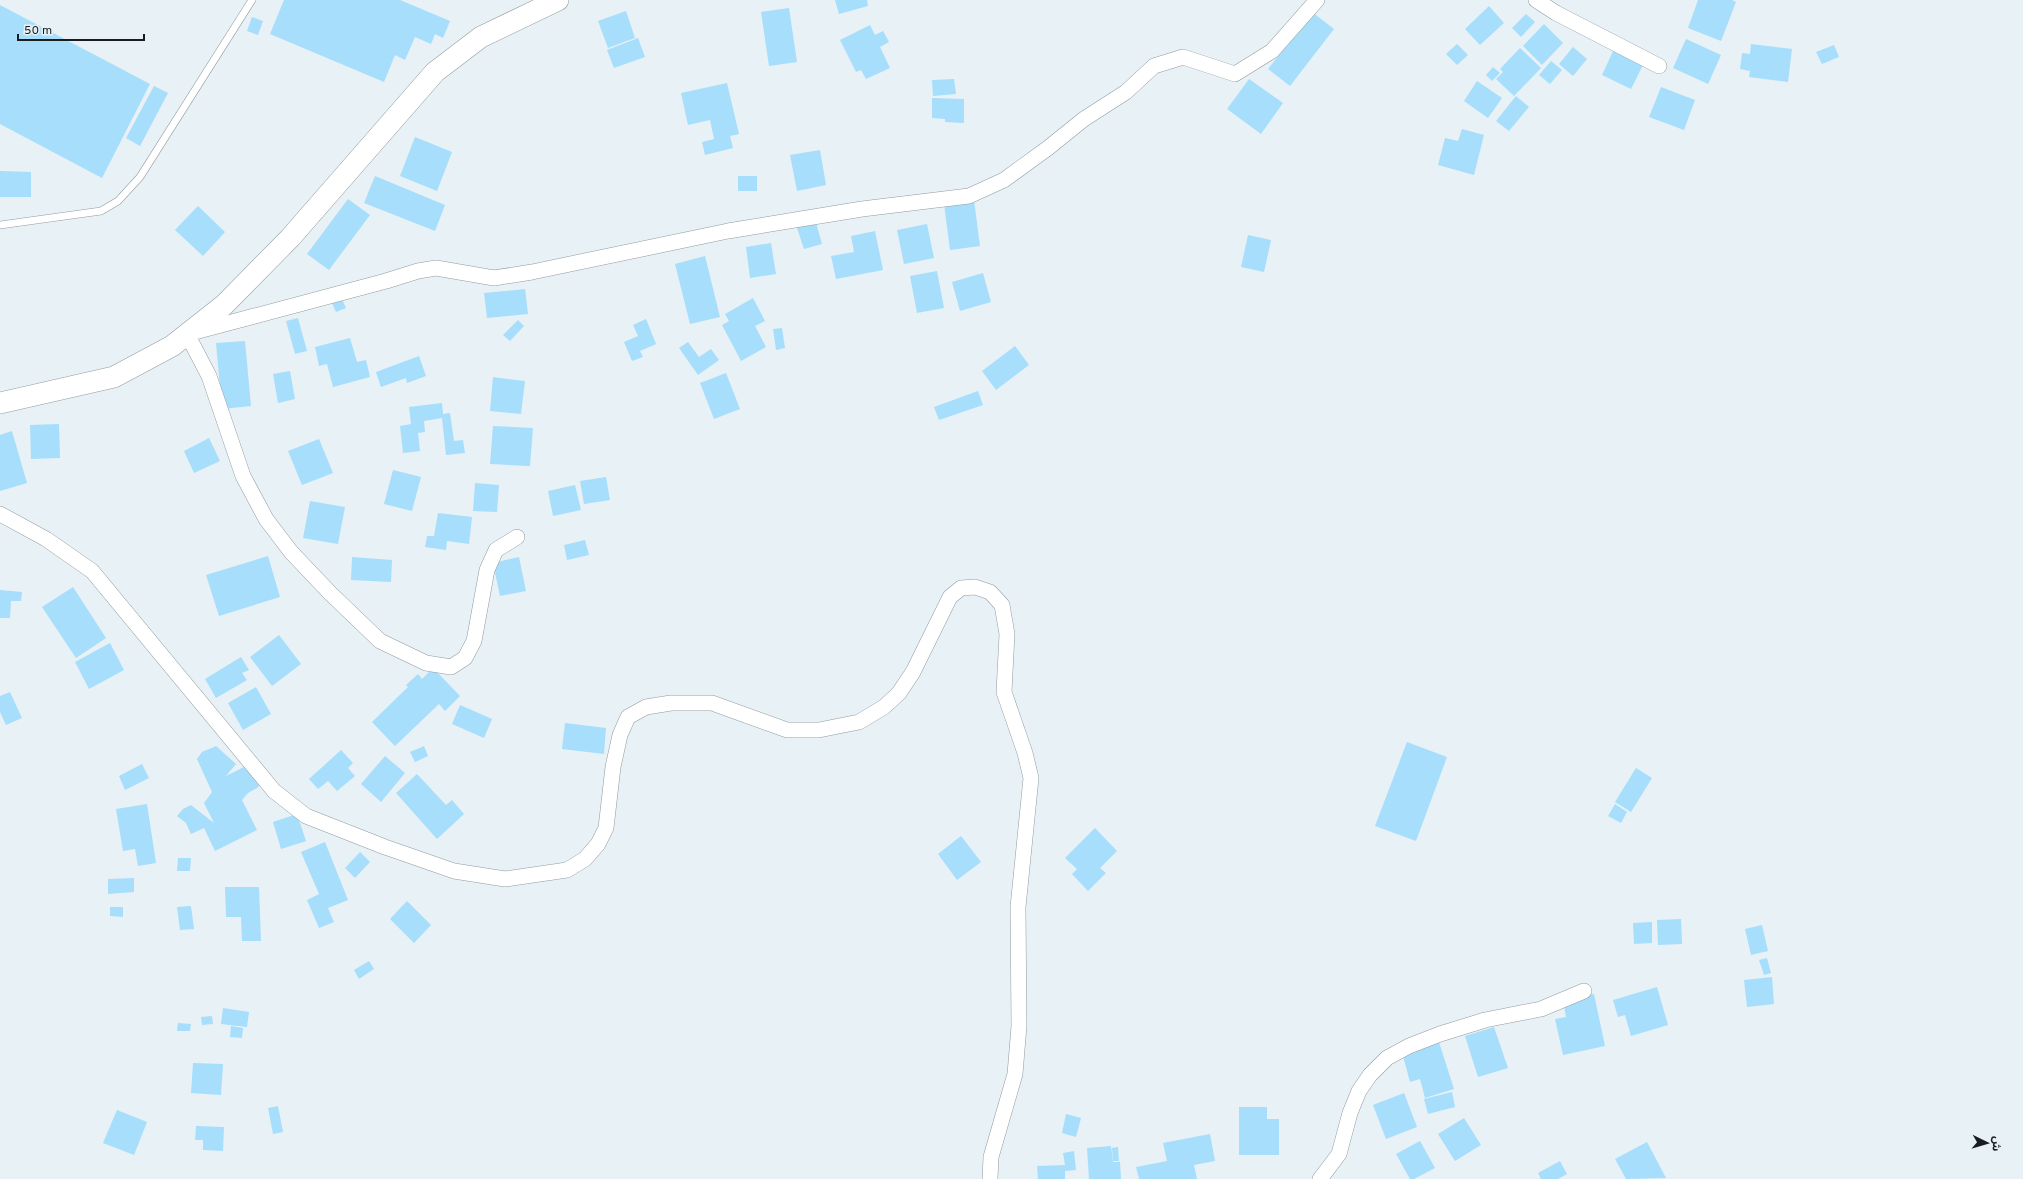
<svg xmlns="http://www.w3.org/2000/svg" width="2023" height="1179" font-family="Overpass,'Noto Sans Arabic',sans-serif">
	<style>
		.building { fill: #a6defc }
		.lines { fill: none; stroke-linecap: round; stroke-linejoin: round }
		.lane-casing { stroke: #939b9f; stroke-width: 8 }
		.street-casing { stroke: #939b9f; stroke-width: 16 }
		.secondary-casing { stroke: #939b9f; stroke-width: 22 }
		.lane { stroke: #fff; stroke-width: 7 }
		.street { stroke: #fff; stroke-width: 15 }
		.secondary { stroke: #fff; stroke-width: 21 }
	</style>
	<rect width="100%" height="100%" fill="#e8f1f6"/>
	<g class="building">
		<path d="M284 0H400L450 21 443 38 435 34 431 44 415 37 405 60 395 55 384 82 270 34Z"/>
		<path d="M835 0H867L868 6 839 14Z"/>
		<path d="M1698 0H1732L1736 2 1721 41 1688 28Z"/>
		<path d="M0 5 150 84 102 178 0 124Z"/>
		<path d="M1489 6 1504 23 1480 45 1465 29Z"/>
		<path d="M789 8 797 62 769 66 761 12Z"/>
		<path d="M626 11 635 38 608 48 598 21Z"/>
		<path d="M1312 12 1334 29 1290 86 1268 69Z"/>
		<path d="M1526 14 1535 22 1521 37 1512 28Z"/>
		<path d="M252 17 263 21 258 35 247 31Z"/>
		<path d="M1544 24 1563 43 1542 65 1523 46Z"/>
		<path d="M870 25 875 35 883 31 889 42 880 47 890 68 866 79 861 70 856 72 840 40Z"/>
		<path d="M638 38 645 57 614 68 607 50Z"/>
		<path d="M1686 39 1721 55 1708 84 1673 68Z"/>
		<path d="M1457 44 1468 55 1457 65 1446 54Z"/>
		<path d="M1751 44 1792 49 1788 82 1749 77 1750 71 1740 69 1742 53 1750 54Z"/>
		<path d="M1834 45 1839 57 1822 64 1816 52Z"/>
		<path d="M1573 47 1587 59 1573 76 1559 64Z"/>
		<path d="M1520 48 1541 68 1514 96 1496 79 1503 72 1500 69Z"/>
		<path d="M1614 49 1644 63 1631 89 1602 75Z"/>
		<path d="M1551 61 1562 70 1550 84 1539 75Z"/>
		<path d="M1493 67 1500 73 1492 81 1486 75Z"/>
		<path d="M954 79 956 94 933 96 932 80Z"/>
		<path d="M1249 79 1283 103 1261 134 1227 109Z"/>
		<path d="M1477 81 1502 98 1488 118 1464 101Z"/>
		<path d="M727 83 739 134 730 136 733 148 705 155 702 142 714 139 710 120 688 125 681 93Z"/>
		<path d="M154 86 168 93 140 146 126 138Z"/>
		<path d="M1661 87 1695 100 1684 130 1649 117Z"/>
		<path d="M1516 96 1529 107 1509 131 1496 121Z"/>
		<path d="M932 98 964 99V123L945 122V119L932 118Z"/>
		<path d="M1462 129 1484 135 1474 175 1438 165 1445 138 1458 141Z"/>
		<path d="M415 137 452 152 437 191 400 176Z"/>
		<path d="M820 150 826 185 797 191 790 155Z"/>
		<path d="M0 171 31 172V197H0Z"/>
		<path d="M375 176 445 205 435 231 364 203Z"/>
		<rect x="738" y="176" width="19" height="15"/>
		<path d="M348 199 370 215 329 270 307 254Z"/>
		<path d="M974 200 980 246 950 250 944 204Z"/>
		<path d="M198 206 225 232 203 256 175 230Z"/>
		<path d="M815 219 822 244 804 249 796 225Z"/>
		<path d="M927 224 934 258 904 264 897 230Z"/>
		<path d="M875 231 883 270 836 279 831 256 854 252 851 236Z"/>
		<path d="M1248 235 1271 240 1264 272 1241 267Z"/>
		<path d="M771 243 776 274 750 278 746 247Z"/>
		<path d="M705 256 720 317 690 324 675 264Z"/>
		<path d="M937 271 944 308 917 313 910 276Z"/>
		<path d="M983 273 991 302 960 311 952 282Z"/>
		<path d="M525 289 528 314 487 318 484 293Z"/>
		<path d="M753 298 765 321 755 326 766 347 741 361 722 325 729 321 725 314Z"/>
		<path d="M342 299 346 308 336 312 332 303Z"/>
		<path d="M298 318 307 351 295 354 286 321Z"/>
		<path d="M646 319 656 344 640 351 643 357 632 361 624 342 638 336 633 325Z"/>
		<path d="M518 320 524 326 510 341 503 335Z"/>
		<path d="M782 328 785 348 776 350 773 329Z"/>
		<path d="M350 338 357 362 366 360 370 377 333 387 327 364 319 366 315 347Z"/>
		<path d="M245 341 251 406 222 409 216 343Z"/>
		<path d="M688 342 699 357 711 349 719 360 698 375 679 348Z"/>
		<path d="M1015 346 1029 365 996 390 982 371Z"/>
		<path d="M419 356 426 376 407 383 406 378 381 387 376 372Z"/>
		<path d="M290 371 295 399 278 403 273 374Z"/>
		<path d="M726 373 740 409 714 419 700 383Z"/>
		<path d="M493 377 525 381 521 414 490 411Z"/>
		<path d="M978 391 983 405 939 420 934 407Z"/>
		<path d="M442 403 443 414 450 413 454 441 463 440 465 453 446 455 442 418 424 421 425 432 418 433 420 451 403 453 400 426 411 424 409 407Z"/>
		<path d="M59 424 60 458 31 459 30 425Z"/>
		<path d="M493 426 533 428 530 466 490 464Z"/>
		<path d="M12 431 27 483 0 491V435Z"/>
		<path d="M209 438 220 461 194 473 184 451Z"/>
		<path d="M319 439 333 473 302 485 288 451Z"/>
		<path d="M393 470 421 477 412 511 384 504Z"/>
		<path d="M606 477 610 500 584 504 580 481Z"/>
		<path d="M475 483 499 485 497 512 473 511Z"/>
		<path d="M575 485 581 510 553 516 548 491Z"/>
		<path d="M310 501 345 507 338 544 303 538Z"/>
		<path d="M438 513 472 517 469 544 447 541 446 550 425 547 427 536H434Z"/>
		<path d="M585 540 589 555 567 560 564 545Z"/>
		<path d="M268 556 280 597 219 616 206 575Z"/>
		<path d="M352 557 392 560 391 582 351 580Z"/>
		<path d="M519 557 526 591 500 596 493 563Z"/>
		<path d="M73 587 106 638 76 658 42 607Z"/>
		<path d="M0 590 22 592 21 601H11L10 618H0Z"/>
		<path d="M279 635 301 664 272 686 250 657Z"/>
		<path d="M110 643 124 670 89 689 75 662Z"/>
		<path d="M241 657 249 670 242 673 247 680 216 698 205 679Z"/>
		<path d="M433 668 460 696 445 711 439 704 395 746 372 722 408 687 406 685 418 674 422 679Z"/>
		<path d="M256 687 271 714 243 730 228 703Z"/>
		<path d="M10 692 22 718 6 725 0 712V696Z"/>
		<path d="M460 705 492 719 484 738 452 724Z"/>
		<path d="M565 723 606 728 604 754 562 749Z"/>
		<path d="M1407 742 1447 757 1416 841 1375 826Z"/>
		<path d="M216 746 236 764 226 776 244 767 262 782 257 788 248 793 242 800 257 830 215 851 204 828 191 834 186 823 177 816 183 809 191 805 214 823 204 803 212 792 197 759 202 752Z"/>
		<path d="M424 746 428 756 415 762 410 752Z"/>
		<path d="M341 750 353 763 348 768 355 776 337 791 328 781 318 789 309 779Z"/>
		<path d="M385 756 405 773 381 802 361 784Z"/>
		<path d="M142 764 149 778 125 790 119 776Z"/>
		<path d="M1636 768 1652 778 1631 812 1615 802Z"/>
		<path d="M417 774 446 805 452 800 464 814 437 839 396 793Z"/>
		<path d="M147 804 156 863 138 866 135 849 123 851 116 809Z"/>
		<path d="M1615 804 1627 812 1621 823 1608 816Z"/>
		<path d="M297 814 306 841 281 849 273 822Z"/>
		<path d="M1095 828 1117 851 1100 868 1106 873 1088 891 1072 874 1077 869 1065 858Z"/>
		<path d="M961 836 981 862 957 880 938 854Z"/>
		<path d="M325 842 348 900 328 908 334 922 319 928 307 900 319 894 301 852Z"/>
		<path d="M360 852 370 862 355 878 345 868Z"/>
		<path d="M178 858H191L190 871H177Z"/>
		<path d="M134 878V892L108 894V879Z"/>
		<path d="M225 887H259L261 941H242L241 917H226Z"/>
		<path d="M407 901 431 925 414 943 390 919Z"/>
		<path d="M191 906 194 929 180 930 177 907Z"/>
		<path d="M110 907H123V917L110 916Z"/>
		<path d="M1681 919 1682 944 1658 945 1657 920Z"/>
		<path d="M1652 922V943L1634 944 1633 923Z"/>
		<path d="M1762 925 1768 951 1751 955 1745 929Z"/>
		<path d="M1767 958 1771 973 1764 975 1759 960Z"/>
		<path d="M369 961 374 969 359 979 354 970Z"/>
		<path d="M1772 977 1774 1004 1747 1007 1744 980Z"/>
		<path d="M1657 987 1668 1025 1631 1036 1625 1015 1618 1017 1613 1000Z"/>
		<path d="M1594 994 1605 1046 1563 1055 1555 1019 1566 1017 1563 1000Z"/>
		<path d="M223 1008 249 1012 247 1027 221 1024Z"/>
		<path d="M212 1016 213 1024 202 1025 201 1017Z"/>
		<path d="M178 1023 191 1024 190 1031H177Z"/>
		<path d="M231 1026 243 1028 242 1038 230 1037Z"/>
		<path d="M1494 1027 1508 1068 1478 1077 1465 1036Z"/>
		<path d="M1438 1039 1454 1089 1425 1098 1420 1079 1410 1082 1403 1056 1416 1052 1414 1046Z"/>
		<path d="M193 1063 223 1064 221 1095 191 1093Z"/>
		<path d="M1452 1092 1455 1107 1428 1114 1424 1099Z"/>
		<path d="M1404 1093 1417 1127 1386 1139 1373 1105Z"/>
		<path d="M278 1106 283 1132 273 1134 268 1108Z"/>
		<path d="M1239 1107H1267V1119H1279V1155H1239Z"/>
		<path d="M117 1110 147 1122 134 1155 103 1143Z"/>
		<path d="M1066 1114 1081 1118 1076 1137 1062 1133Z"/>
		<path d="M1464 1118 1481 1145 1455 1161 1438 1134Z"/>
		<path d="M196 1126 224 1127 223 1151 203 1150V1140H195Z"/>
		<path d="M1210 1134 1215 1161 1194 1165 1197 1179H1139L1136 1167 1167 1161 1163 1143Z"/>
		<path d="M1420 1141 1435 1168 1414 1179H1410L1396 1154Z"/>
		<path d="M1647 1142 1666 1178 1626 1179 1615 1159Z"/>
		<path d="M1111 1146 1113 1162H1120L1121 1179H1089L1087 1148Z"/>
		<path d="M1118 1147 1119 1161H1113L1112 1148Z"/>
		<path d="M1074 1151 1076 1170 1065 1171V1179H1038L1037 1166 1065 1165 1063 1153Z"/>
		<path d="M1560 1161 1567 1174 1558 1179H1541L1538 1173Z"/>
	</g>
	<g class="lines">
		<g class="lane-casing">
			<path id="lane" d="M0 225 101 211 118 201 140 177 252 0"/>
		</g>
		<g class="street-casing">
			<g id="street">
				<path d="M1536 0 1556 13 1659 66"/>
				<path d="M0 514 46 539 92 571 274 791 306 816 385 847 454 871 505 879 567 870 585 859 598 844 606 828 613 767 620 735 628 717 646 707 671 703H712L787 730H819L859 722 884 707 899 693 913 672 950 597 961 588 975 587 990 592 1002 605 1007 634 1004 692 1025 753 1031 778 1018 907 1019 1026 1015 1074 991 1157 990 1179"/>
				<path d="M517 537 496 550 487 570 474 641 465 658 451 667 426 663 380 641 330 593 291 552 266 519 243 476 209 376 187 334 386 281 418 271 436 268 494 278 532 272 728 231 862 209 969 196 1004 180 1048 148 1084 119 1126 92 1154 66 1183 57 1235 74 1272 51 1317 0"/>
				<path d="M1320 1179 1339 1154 1350 1113 1359 1091 1370 1075 1387 1058 1409 1046 1440 1034 1485 1020 1541 1009 1584 991"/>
			</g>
		</g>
		<g class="secondary-casing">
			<path id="secondary" d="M0 403 114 377 172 346 224 305 290 238 435 72 481 37 558 0"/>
		</g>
		<use href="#lane" class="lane"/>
		<use href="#street" class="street"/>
		<use href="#secondary" class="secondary"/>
	</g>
	<g transform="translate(1987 1143) rotate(95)" stroke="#e8f1f6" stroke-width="3" paint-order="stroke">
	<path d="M0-3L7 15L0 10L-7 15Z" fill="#1a1d1f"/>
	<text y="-6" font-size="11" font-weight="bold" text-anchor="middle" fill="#1a1d1f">ش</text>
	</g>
	<path d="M18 34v6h126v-6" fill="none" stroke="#1a1d1f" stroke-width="2"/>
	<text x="24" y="34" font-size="12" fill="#1a1d1f" stroke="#e8f1f6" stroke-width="3" paint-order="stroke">50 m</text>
</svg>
